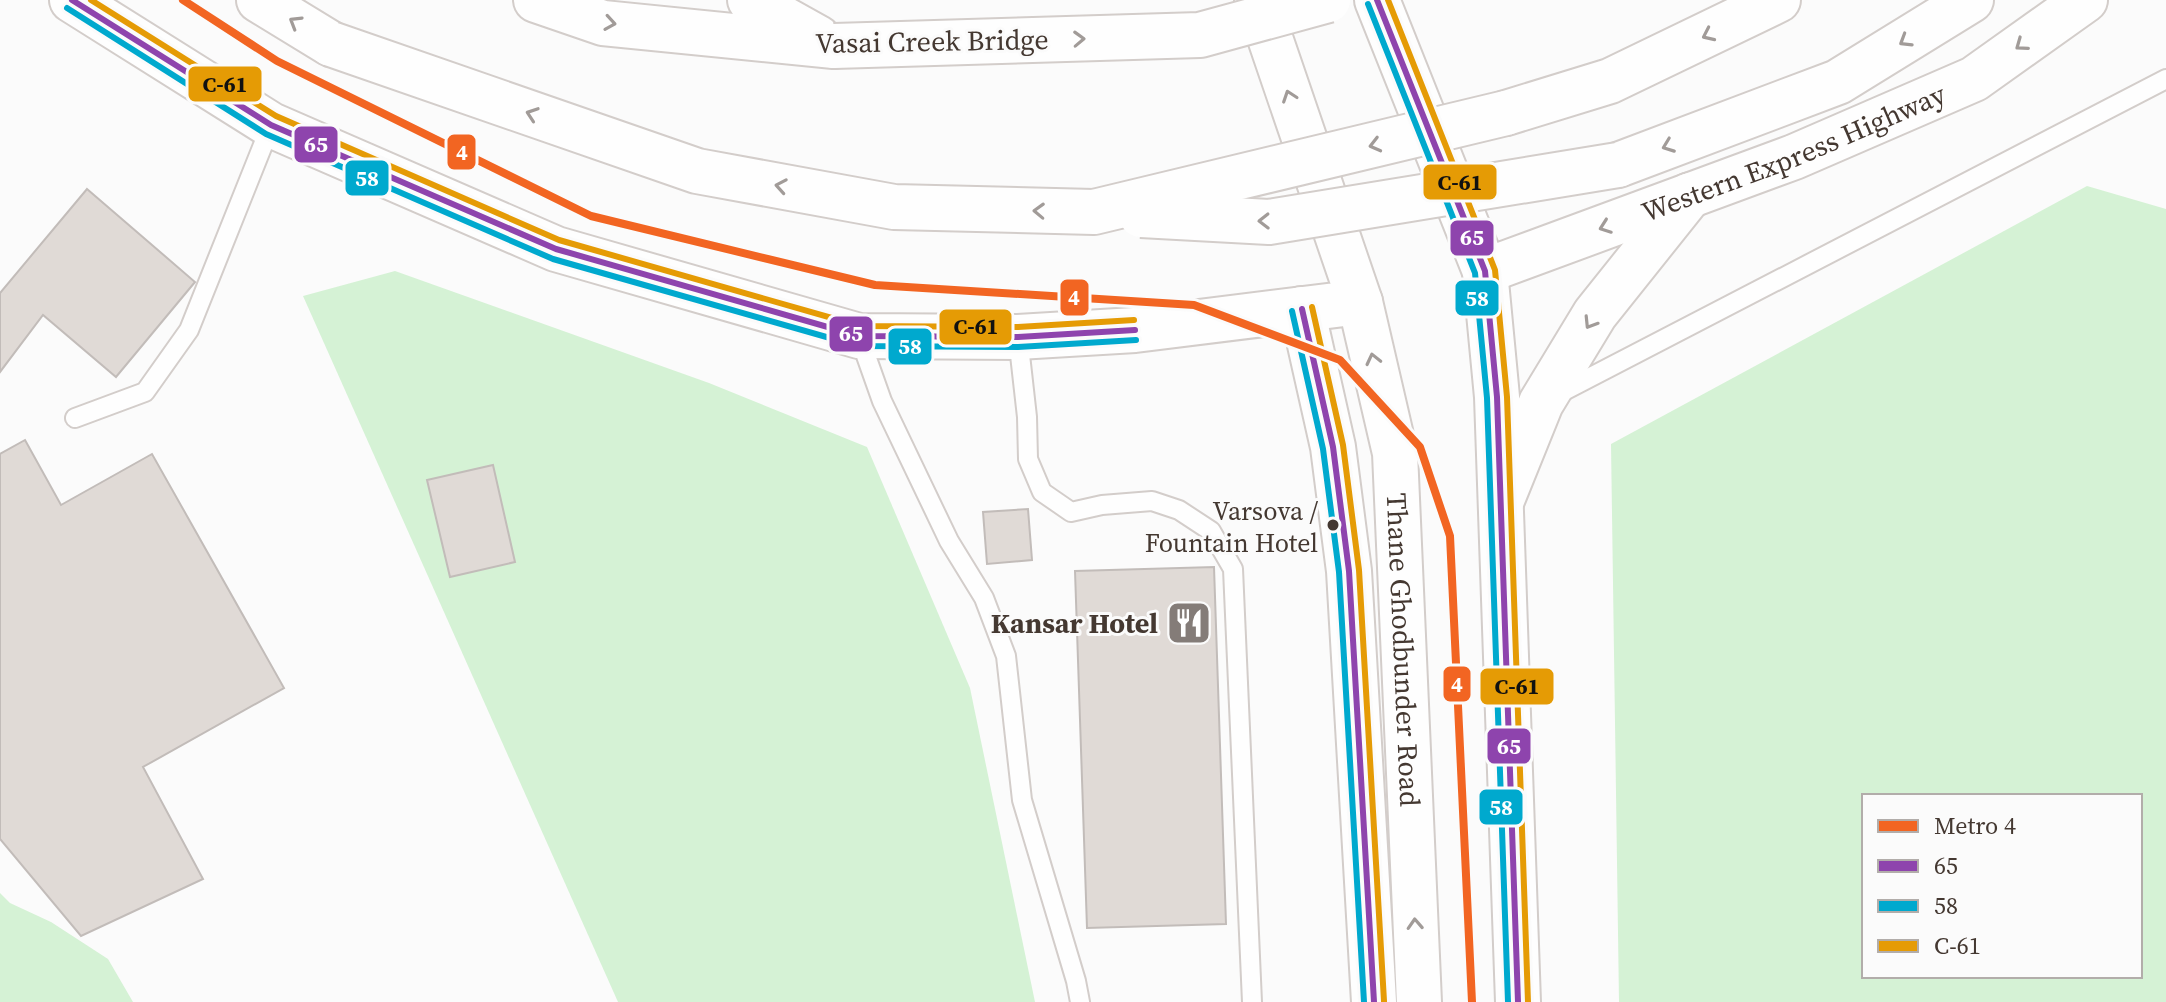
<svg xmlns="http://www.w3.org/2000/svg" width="2166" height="1002" font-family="'Source Serif 4',serif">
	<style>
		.green { fill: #d5f2d5; fill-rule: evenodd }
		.building { fill: #e0dad6; stroke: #c2bcb9; stroke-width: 2 }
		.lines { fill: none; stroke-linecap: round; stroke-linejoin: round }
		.service-casing { stroke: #d3cdca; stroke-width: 22 }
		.primary-casing { stroke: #d3cdca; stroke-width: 48 }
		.trunk-casing { stroke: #d3cdca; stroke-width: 48 }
		.service { stroke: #fefefe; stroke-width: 18 }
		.primary { stroke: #fefefe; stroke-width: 44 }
		.trunk { stroke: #fefefe; stroke-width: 44 }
		.trunk-bridge-casing { stroke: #d3cdca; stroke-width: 48; stroke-linecap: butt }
		.trunk-bridge { stroke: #fefefe; stroke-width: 44 }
		.bus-1-casing { stroke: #fbfbfb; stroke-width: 12 }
		.bus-2-casing { stroke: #fbfbfb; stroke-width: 12 }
		.bus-3-casing { stroke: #fbfbfb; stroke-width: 12 }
		.bus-1 { stroke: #8e44ad; stroke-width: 6 }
		.bus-2 { stroke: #00a9ce; stroke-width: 6 }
		.bus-3 { stroke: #e59b05; stroke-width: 6 }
		.metro-1-casing { stroke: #fbfbfb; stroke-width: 14 }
		.metro-1 { stroke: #f26522; stroke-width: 8 }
		.oneway { stroke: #a19b98 }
		.bus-dot { fill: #443831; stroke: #fbfbfb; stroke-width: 3 }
		.labels { text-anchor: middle; stroke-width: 6; stroke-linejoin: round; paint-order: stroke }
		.bus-label { font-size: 26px; fill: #443831; stroke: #fbfbfb; text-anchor: end }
		.street-label { font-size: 28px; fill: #443831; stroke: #fbfbfb }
		.poi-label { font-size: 28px; font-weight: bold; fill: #443831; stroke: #fbfbfb; text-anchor: end }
		.line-badge { stroke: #fbfbfb; stroke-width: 3 }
		.badge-label { font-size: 22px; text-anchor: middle; font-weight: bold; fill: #fff }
		.pale-badge-label { font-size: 22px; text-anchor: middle; font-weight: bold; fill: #111 }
	</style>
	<rect width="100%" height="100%" fill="#fbfbfb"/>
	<g class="green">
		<path d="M2087 186 2166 209V1002H1619L1611 444ZM1864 796H2140V976H1864Z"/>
		<path d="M395 271 709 383 867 447 970 688 1035 1002H618L303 296Z"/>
		<path d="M0 893 10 903 51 922 108 959 133 1002H0Z"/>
	</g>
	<g class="building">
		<path d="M87 189 195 282 116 377 43 315 0 372V293Z"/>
		<path d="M25 440 61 505 152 454 284 688 143 767 203 879 81 936 0 839V454Z"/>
		<path d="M493 465 515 562 450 577 427 480Z"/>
		<path d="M1028 509 1032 560 987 564 983 512Z"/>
		<path d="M1214 567 1226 924 1087 928 1075 571Z"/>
	</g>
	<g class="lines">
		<g class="service-casing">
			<g id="service">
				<path d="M859 336 882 401 949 541 984 598 1006 656 1022 800 1076 981 1080 1002"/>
				<path d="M1018 337 1027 417 1028 459 1042 492 1071 512 1102 505 1152 501 1179 510 1211 531 1233 569 1252 1002"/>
				<path d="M1558 394 2166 79"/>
				<path d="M75 418 145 392 189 330 271 125"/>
			</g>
		</g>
		<g class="primary-casing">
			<g id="primary">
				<path d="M1485 271 1497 397 1518 1002"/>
				<path id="s1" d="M1360 302 1395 453 1419 1002"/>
				<path d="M1302 309 1333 447 1349 571 1374 1002"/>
			</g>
		</g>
		<g class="trunk-casing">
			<g id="trunk">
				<path d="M72 0 271 125 556 249 859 336 1018 337 1135 330 1360 302 1257 0"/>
				<path d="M259 0 331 44"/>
				<path d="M536 0 603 23 834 46"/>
				<path d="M750 0 818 38"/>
				<path id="s2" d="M1377 0 1485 271 1794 157 1974 79 2085 0"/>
				<path d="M1506 113 1610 81 1778 0"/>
				<path d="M1618 165 1838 82 1971 0"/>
				<path d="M1501 502 1541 403 1595 314 1690 195"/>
			</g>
		</g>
		<use href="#service" class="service"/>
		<use href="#primary" class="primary"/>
		<use href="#trunk" class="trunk"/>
		<g class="trunk-bridge-casing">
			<g id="trunk-bridge">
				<path d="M331 44 697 171 894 207 1094 212 1506 113"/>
				<path d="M834 46 1200 35 1328 0"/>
				<path d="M1141 215 1269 222 1618 165"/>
			</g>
		</g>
		<use href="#trunk-bridge" class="trunk-bridge"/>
		<g class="bus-1-casing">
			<g id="bus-1">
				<path d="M72 0 271 125 556 249 859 336 1018 337 1135 330"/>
				<path d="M1377 0 1485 271 1497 397 1518 1002"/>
				<path d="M1302 309 1333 447 1349 571 1374 1002"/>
			</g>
		</g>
		<g class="bus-2-casing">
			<g id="bus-2">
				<path d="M1368 4 1475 273 1487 398 1508 1002"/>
				<path d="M67 8 266 134 553 259 858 346 1018 347 1136 340"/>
				<path d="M1292 311 1323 449 1339 572 1364 1002"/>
			</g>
		</g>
		<g class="bus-3-casing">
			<g id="bus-3">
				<path d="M91 0 276 116 559 240 860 326 1018 327 1134 320"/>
				<path d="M1388 0 1495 270 1507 397 1528 1002"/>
				<path d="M1312 307 1343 445 1359 570 1384 1001"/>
			</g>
		</g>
		<use href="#bus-1" class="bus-1"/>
		<use href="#bus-2" class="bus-2"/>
		<use href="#bus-3" class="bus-3"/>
		<g class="metro-1-casing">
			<path id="metro-1" d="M183 0 277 61 591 216 875 285 1194 305 1340 360 1420 447 1450 536 1472 1002"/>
		</g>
		<use href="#metro-1" class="metro-1"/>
	</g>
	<defs><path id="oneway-chevron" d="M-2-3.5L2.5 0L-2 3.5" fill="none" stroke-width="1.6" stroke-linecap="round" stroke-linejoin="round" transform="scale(2)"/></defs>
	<g class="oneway">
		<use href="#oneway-chevron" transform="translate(295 22) rotate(-149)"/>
		<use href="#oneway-chevron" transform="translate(610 23) rotate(9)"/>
		<use href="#oneway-chevron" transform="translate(1708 35) rotate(155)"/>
		<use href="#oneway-chevron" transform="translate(1079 39) rotate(-2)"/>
		<use href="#oneway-chevron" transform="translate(1905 41) rotate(148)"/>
		<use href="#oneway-chevron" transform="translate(2021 45) rotate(144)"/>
		<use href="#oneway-chevron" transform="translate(1289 96) rotate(-109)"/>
		<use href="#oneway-chevron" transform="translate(532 114) rotate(-161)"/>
		<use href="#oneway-chevron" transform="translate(1375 145) rotate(166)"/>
		<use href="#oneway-chevron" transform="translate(1668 146) rotate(159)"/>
		<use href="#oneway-chevron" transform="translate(781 186) rotate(-170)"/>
		<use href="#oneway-chevron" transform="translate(1039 211) rotate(-178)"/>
		<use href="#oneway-chevron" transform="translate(1264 221) rotate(179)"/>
		<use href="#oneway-chevron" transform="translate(1605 227) rotate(160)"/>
		<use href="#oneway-chevron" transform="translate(1590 323) rotate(122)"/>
		<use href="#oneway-chevron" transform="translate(1373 359) rotate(-103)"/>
		<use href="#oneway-chevron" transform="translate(1415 924) rotate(-93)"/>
	</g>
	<defs>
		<g id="restaurant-square" transform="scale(2.3)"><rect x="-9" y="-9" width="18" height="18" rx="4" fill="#847c78" stroke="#fbfbfb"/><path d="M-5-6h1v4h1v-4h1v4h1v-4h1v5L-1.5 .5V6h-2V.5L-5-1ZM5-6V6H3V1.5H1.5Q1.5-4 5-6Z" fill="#fff"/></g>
	</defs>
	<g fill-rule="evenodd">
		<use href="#restaurant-square" x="1189" y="623"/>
	</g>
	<circle class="bus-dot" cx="1333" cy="525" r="7"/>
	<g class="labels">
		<g class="bus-label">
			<text x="1318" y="520">Varsova /<tspan x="1318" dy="32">Fountain Hotel</tspan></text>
		</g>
		<g class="street-label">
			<text transform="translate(932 41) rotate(-1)" y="10">Vasai Creek Bridge</text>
			<text dy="10" stroke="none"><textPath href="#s2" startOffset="622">Western Express Highway</textPath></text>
			<text dy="10" stroke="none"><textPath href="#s1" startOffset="352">Thane Ghodbunder Road</textPath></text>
		</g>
		<g class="poi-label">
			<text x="1158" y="633">Kansar Hotel</text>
		</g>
	</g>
	<g class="line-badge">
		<rect x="187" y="65" width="76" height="38" rx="8" fill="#e59b05"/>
		<rect x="293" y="125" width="46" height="39" rx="8" fill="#8e44ad"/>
		<rect x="446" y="133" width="31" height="38" rx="8" fill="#f26522"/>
		<rect x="344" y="159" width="46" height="38" rx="8" fill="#00a9ce"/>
		<rect x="1422" y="163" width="76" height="38" rx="8" fill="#e59b05"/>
		<rect x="1449" y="219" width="46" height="38" rx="8" fill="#8e44ad"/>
		<rect x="1059" y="278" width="31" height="39" rx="8" fill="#f26522"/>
		<rect x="1454" y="279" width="46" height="38" rx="8" fill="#00a9ce"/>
		<rect x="938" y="308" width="75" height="38" rx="8" fill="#e59b05"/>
		<rect x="828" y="315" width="46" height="38" rx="8" fill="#8e44ad"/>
		<rect x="887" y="327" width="46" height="39" rx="8" fill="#00a9ce"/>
		<rect x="1442" y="665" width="30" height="38" rx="8" fill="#f26522"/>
		<rect x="1479" y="667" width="76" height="39" rx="8" fill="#e59b05"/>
		<rect x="1486" y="727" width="46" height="38" rx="8" fill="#8e44ad"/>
		<rect x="1478" y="788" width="46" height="38" rx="8" fill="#00a9ce"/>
	</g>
	<g class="badge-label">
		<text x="316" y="152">65</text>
		<text x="462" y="160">4</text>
		<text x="367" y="186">58</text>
		<text x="1472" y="245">65</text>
		<text x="1074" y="305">4</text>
		<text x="1477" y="306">58</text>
		<text x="851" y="341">65</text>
		<text x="910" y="354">58</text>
		<text x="1457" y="692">4</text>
		<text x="1509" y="754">65</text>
		<text x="1501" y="815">58</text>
	</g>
	<g class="pale-badge-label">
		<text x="225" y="92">C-61</text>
		<text x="1460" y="190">C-61</text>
		<text x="976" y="334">C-61</text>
		<text x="1517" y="694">C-61</text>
	</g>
	<rect x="1862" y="794" width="280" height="184" fill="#fbfbfb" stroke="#b2adaa" stroke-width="2"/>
	<rect x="1878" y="820" width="40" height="12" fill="#f26522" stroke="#b2adaa" stroke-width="2"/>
	<text x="1934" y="834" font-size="24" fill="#443831">Metro 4</text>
	<rect x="1878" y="860" width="40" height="12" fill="#8e44ad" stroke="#b2adaa" stroke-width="2"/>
	<text x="1934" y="874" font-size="24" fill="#443831">65</text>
	<rect x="1878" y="900" width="40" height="12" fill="#00a9ce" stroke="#b2adaa" stroke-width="2"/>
	<text x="1934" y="914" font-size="24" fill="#443831">58</text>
	<rect x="1878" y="940" width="40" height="12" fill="#e59b05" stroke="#b2adaa" stroke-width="2"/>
	<text x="1934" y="954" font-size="24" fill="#443831">C-61</text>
</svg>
